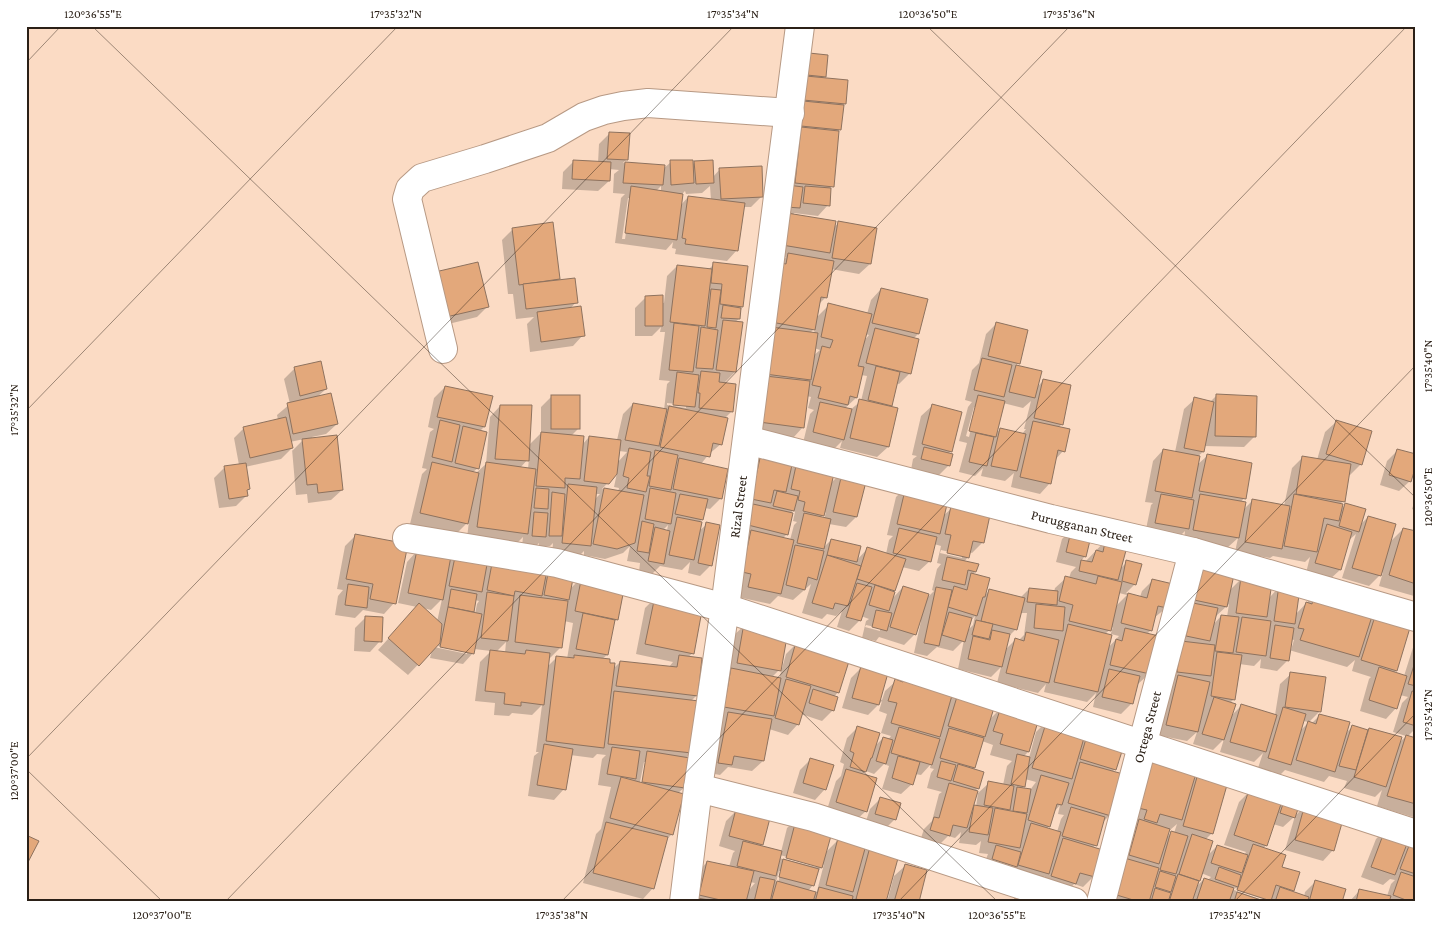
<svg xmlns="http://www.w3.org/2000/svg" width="1442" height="928" font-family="'Crimson Pro',serif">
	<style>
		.shadow { fill: #0003; fill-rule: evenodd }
		.building { fill: #e3a87b; stroke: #8e725e }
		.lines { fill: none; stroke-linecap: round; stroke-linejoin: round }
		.minor-casing { stroke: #b79984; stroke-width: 30 }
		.minor { stroke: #fff; stroke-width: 28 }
		.ticks { fill: none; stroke: #2b2017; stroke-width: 1; stroke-opacity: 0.45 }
		.labels { text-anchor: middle; stroke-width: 4; stroke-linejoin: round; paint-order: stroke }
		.street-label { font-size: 14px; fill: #2b2017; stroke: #fff }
		.neatline { fill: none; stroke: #2b2017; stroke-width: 2 }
		.ticks-label { font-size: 12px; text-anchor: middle; fill: #2b2017 }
	</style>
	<rect width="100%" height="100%" fill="#fbdbc4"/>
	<g class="shadow">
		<path d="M799 65 825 76 822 79 845 104 842 106 840 129 838 132 832 186 830 188 828 205 818 216 794 213 793 215 834 227 839 223 876 229 870 264 859 274 831 269 826 297 818 305 816 318 829 305 867 314 871 300 881 289 918 334 913 339 910 373 899 384 896 383 890 407 888 447 877 457 840 448 842 441 833 450 803 443 810 414 814 410 808 408 811 397 807 396 803 427 793 438 750 432 778 265 786 257 772 255ZM815 328 814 334 810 333ZM865 334 869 335 863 342ZM814 348 820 350 813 356ZM861 375 867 376 861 401 850 410 844 409 856 398Z"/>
		<path d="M610 133 627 159 623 163 663 166V169L671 162 692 165 695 162 713 177 720 169 762 196 751 207H743L737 250 727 261 675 254 676 249 672 248 673 242 666 250 615 243 621 198 625 194 613 193 614 174 619 170 609 169V181L598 191 562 189 563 172 574 161 598 163 599 144ZM661 186V192L656 191ZM710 186 711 200 688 197 681 205 682 194 685 191 686 194 702 193ZM628 198H631L625 239H622Z"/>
		<path d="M552 223 559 281 576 302 570 309 583 335 573 346 530 352 527 324 534 317 516 319 513 294H508L502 240 513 229Z"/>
		<path d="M714 264 742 306 739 319 735 322V372L723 384 732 411 725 418 721 444 709 454 701 464 721 498 710 509 705 508 702 519 699 523 698 532 707 524 710 566 700 576 688 573 690 562 682 570 660 566 652 574 639 572 640 563 627 561 630 546 623 553 605 559 584 555V551L579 556 552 554 553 543 550 546H539V543L535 547 522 546 523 537 516 544 467 538 469 521 456 534 410 524 422 474 427 469 422 468 430 432 434 429 428 427 434 398 445 387 484 427 480 431 478 468 473 472 476 473 486 464 490 417 500 406 528 446 541 433V407L552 396 579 428 571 436 582 445 589 437 617 440 623 414 633 404 664 410 667 384 670 381 659 380 665 332H660L661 327 652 336H635V308L646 297 664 303 667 276 677 266 708 270ZM667 403 686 405V408L667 405ZM619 451 627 452 618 462ZM529 458 528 469 520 468ZM617 473 614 487 619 488 618 492 602 489ZM595 494H600L595 499ZM668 525 667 531 663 530Z"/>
		<path d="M426 284 488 306 477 317 436 327Z"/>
		<path d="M996 324 1018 363 1016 366 1040 372 1036 388 1043 381 1062 424 1058 428 1063 451 1055 460 1050 483 1040 494 1011 487 1014 473 1005 481 981 476 983 468 975 476 959 472 967 443 959 441 968 407 972 402 965 400 972 370 979 363 986 334ZM1031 401 1024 429H1026L1022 434 1000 429 996 434 1003 403 1023 408ZM974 407H976L969 437 966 436Z"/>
		<path d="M295 368 326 389 317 397 337 424 326 434 312 437 342 490 331 500 308 503 307 494 296 495 292 449V451L304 439 290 442 292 448 281 459 245 467 247 495 236 506 219 508 214 478 225 467 239 465 234 438 244 428 278 420 277 415 290 404 284 379Z"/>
		<path d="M1216 396 1255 436 1244 447 1204 446 1203 452 1198 456 1197 465 1207 456 1244 498 1241 502 1243 510 1253 500 1284 506 1292 468 1302 458 1317 460 1325 432 1336 422 1361 464 1350 475 1348 474 1340 510 1346 504 1360 525 1368 517 1389 543 1403 529 1416 533V595L1414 596 1379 586 1383 572 1369 586 1342 578 1356 534 1348 541 1340 570 1329 580 1306 573 1310 557 1305 562 1273 556 1270 558 1235 552 1238 538 1227 548 1184 540 1185 531 1177 539 1145 534 1151 505 1153 503 1145 502 1153 461 1163 450 1175 452 1184 409 1195 399 1210 402Z"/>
		<path d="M932 406 951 451 948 454 949 465 938 476 911 470 913 459 917 456 912 455 921 416Z"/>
		<path d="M763 450 790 470 798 462 830 484 844 470 856 517 846 527 829 524 823 548 831 540 857 560 867 549 886 554 889 540 893 536 887 535 896 497 906 487 943 516 952 508 983 542 972 553 969 552 968 557 964 562 975 572 972 575 985 595 989 591 1020 598 1029 589 1054 592 1055 588 1066 578H1069L1071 572 1076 567 1056 562 1062 539 1072 529 1085 556 1081 561 1085 562 1107 539 1120 569 1127 562 1135 584 1126 593 1140 597 1142 591 1153 580 1166 608 1154 618 1151 630 1147 634 1149 674 1138 684H1137L1132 703 1121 714 1093 707 1096 693 1087 702 1044 692 1046 684 1038 693 997 683 1001 667 991 677 958 669 964 640 953 651 937 647 927 656 914 653 921 621 919 620 915 634 904 645 879 637 876 641 862 638 866 621 869 619 861 616 860 620 849 631 837 627 842 611 836 616 827 614 822 619 802 613 811 584 793 600 778 596 770 604 738 597 752 460ZM792 511 795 512 793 521 797 522 794 525 790 540 782 539 787 534ZM826 512 824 519 820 518ZM934 544 941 546 937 563 941 564 937 569 932 590 934 591 926 599 903 587 892 599 902 567 919 571 930 561ZM941 550 962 555V558L940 553ZM1119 593 1127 595 1115 607ZM1020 613H1027L1024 635 1018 641 1015 640 1005 650 1008 637 1016 629ZM975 616 973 625 966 632 969 622ZM866 625 880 628V631L865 627ZM1113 627 1110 636 1105 634ZM1111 634 1119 636 1107 649Z"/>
		<path d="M1398 450 1410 481 1399 491 1380 485 1387 461Z"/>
		<path d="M1416 497V511L1412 509Z"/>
		<path d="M355 536 394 603 384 614 363 610 355 618 335 615 338 596 343 590 337 589 345 546Z"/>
		<path d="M417 551 449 561 456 553 485 568 494 559 547 566 570 589 582 577 617 619 613 623 607 655 602 659 613 669 620 662 669 667 673 662 636 654 645 608 655 598 693 653 688 657 697 695 691 701V753L686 758 684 788 678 793 672 834 665 841 653 888 643 899 583 883 596 834 601 829 611 787 598 785 602 759 606 755 597 754 593 758 570 755 564 789 554 800 528 796 534 756 539 752H536L542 705 532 715 512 713 509 716 494 715 495 703 475 701 480 662 491 651 474 649 473 653 463 664 430 658 432 650 408 675 378 650 417 607 398 603 407 562ZM442 599 437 622 423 608 431 610ZM475 600 479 601 477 604 475 614 472 613ZM564 621 573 623 567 659 556 658 547 667 548 658H550L561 647ZM506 642 505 653 496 652ZM434 645 467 651V654L434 647ZM644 762H646L642 788 639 787Z"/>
		<path d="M1193 575 1229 591 1241 579 1269 598 1280 586 1295 615 1315 594 1411 622 1396 671 1394 673 1404 676 1416 638V814L1413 817 1377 806 1382 790 1375 797 1344 788 1347 781 1329 776 1324 782 1285 770 1280 775 1258 768 1263 753 1254 762 1220 752 1224 739 1213 750 1193 744 1197 732 1187 741 1157 735ZM1229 604 1227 617 1221 616 1213 625 1215 617ZM1291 639 1294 640 1291 650 1289 649ZM1289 650 1347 667 1355 660 1352 671 1371 677 1369 679 1360 711 1386 719 1396 708 1400 695 1408 697 1402 703 1393 732 1406 736 1399 743 1370 729 1368 731 1352 727 1346 733 1320 715 1311 724 1309 722 1320 711 1291 674 1280 684 1275 715 1242 705 1230 717V703L1234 699 1239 664 1254 666 1261 659 1260 668 1277 671 1288 660ZM1303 721 1309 722 1300 731ZM1416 728 1413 738 1407 737Z"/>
		<path d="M366 617 380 641 370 652 354 651 355 628Z"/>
		<path d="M745 625 781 668 772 677 779 679 786 654 796 644 838 692 834 697 833 710 822 721 801 714 798 724 788 735 769 729 763 761 752 771 728 767 720 775 709 773 718 723 722 719 714 718 734 635Z"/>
		<path d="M862 667 880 699 882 700 885 691 906 672 950 699 960 689 988 721 1001 708 1037 719 1028 752 1023 757 1029 758 1036 732 1047 721 1088 733 1115 769 1112 772 1110 815 1102 823 1096 845 1092 848 1094 876 1083 887 1074 884 1065 894 1042 887 1045 876 1037 884 982 869 988 854 979 853 981 841 976 845 959 843 961 832 955 838 948 836 938 846 920 841 924 829 932 821 939 794 942 792 927 788 931 773 934 769 930 768 931 764 921 775 915 774 912 784 901 794 882 789 889 766 884 764 874 774 866 771 862 775 866 811 855 821 826 813 836 781 841 776 844 764 840 762 847 738 857 728 874 747 883 738 888 740 891 736 881 733 887 714 879 711 882 701 868 715 842 708 851 678ZM982 741 993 745 990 755 1012 761 1007 766 1003 785 989 783 978 793 976 807 972 806 975 791 978 788 974 770ZM1025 779 1036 782 1030 790 1021 789 1024 786ZM1060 805 1058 814 1064 815 1061 819 1057 832 1047 829 1049 826 1054 812Z"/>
		<path d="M810 760 825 789 815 800 793 793 800 770Z"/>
		<path d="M1143 769 1200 772 1212 833 1205 840 1206 857 1217 846 1244 855 1246 852 1224 845 1239 802 1249 792 1281 802 1294 817 1283 827 1273 824 1266 845 1263 849 1281 867 1293 890 1291 892 1304 897 1305 892 1316 881 1341 902H1101L1129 831 1136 824 1137 821 1128 818ZM1177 824 1174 833 1172 832 1166 838 1169 830H1170ZM1201 873 1211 877 1208 880 1204 879 1196 887ZM1232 887 1265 898V901L1231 889Z"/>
		<path d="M880 799 895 819 884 830 865 824 870 809Z"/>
		<path d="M1305 806 1333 850 1323 861 1285 850 1295 816Z"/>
		<path d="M737 810 769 819 761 847 781 852 787 828 798 817 825 853 839 839 862 853 871 844 884 902H688L697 873 707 862 729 867 733 853 735 851 719 846 726 821ZM780 855 816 865V867L779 858ZM824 864 817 891 815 893 808 891 813 885 818 871ZM779 871H781L778 883 776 882ZM750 882 755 883 748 891Z"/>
		<path d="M1386 829 1416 841V902H1349L1360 890 1387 896 1391 884 1395 880 1390 879 1383 885 1361 877 1376 839Z"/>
		<path d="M905 866 917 902H887L894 876Z"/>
	</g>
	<g class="building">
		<path d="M809 53 828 55 826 77 807 75Z"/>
		<path d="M806 76 848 80 846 104 803 100Z"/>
		<path d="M803 101 844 105 841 130 801 126Z"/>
		<path d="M801 127 839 131 834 187 795 183Z"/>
		<path d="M609 132 630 133 628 160 607 159Z"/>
		<path d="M573 160 611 162 610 181 572 179Z"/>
		<path d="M670 160H693L694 183 671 185Z"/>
		<path d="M713 160 714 183 696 184 694 161Z"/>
		<path d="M625 162 665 165 663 185 623 183Z"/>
		<path d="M762 166 763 197 721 199 719 168Z"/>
		<path d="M788 185 803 187 800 208 786 207Z"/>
		<path d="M631 186 683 194 677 240 625 233Z"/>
		<path d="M805 186 831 188 830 206 803 203Z"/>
		<path d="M688 196 745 203 738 251 685 244 686 239 682 238Z"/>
		<path d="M787 213 836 221 830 253 782 245Z"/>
		<path d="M838 221 877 228 871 264 832 258Z"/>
		<path d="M553 222 560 279 519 285 512 228Z"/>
		<path d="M788 253 834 261 827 298 821 297 815 330 771 322 781 263 786 264Z"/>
		<path d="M478 262 489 307 446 317 435 272Z"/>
		<path d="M713 262 748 266 743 307 720 304 722 284 711 283Z"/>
		<path d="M677 265 712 269 705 326 670 322Z"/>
		<path d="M575 278 578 303 526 309 523 284Z"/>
		<path d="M881 288 928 299 919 334 872 323Z"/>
		<path d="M711 289 721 290 716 328 707 327Z"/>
		<path d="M663 295V326H645V296Z"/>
		<path d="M828 303 872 314 858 366 864 367 857 398 850 396 848 405 818 398 821 387 812 385 822 346 830 348 833 340 821 337Z"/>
		<path d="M723 305 741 308 740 319 721 318Z"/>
		<path d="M581 306 585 336 541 342 537 312Z"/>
		<path d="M723 320 743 322 736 372 716 370Z"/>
		<path d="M996 322 1028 330 1020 364 988 356Z"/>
		<path d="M674 323 699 326 693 372 669 370Z"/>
		<path d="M701 327 718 330 713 369 696 368Z"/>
		<path d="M771 327 818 333 811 380 765 374Z"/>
		<path d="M875 328 919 339 911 374 866 363Z"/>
		<path d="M982 358 1012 365 1004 397 974 390Z"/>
		<path d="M321 361 327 389 300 396 294 367Z"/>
		<path d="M1016 365 1042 371 1035 398 1009 392Z"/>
		<path d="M876 366 900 372 892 406 868 400Z"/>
		<path d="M701 371 720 373 719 382 736 384 733 412 699 408 700 393H698Z"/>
		<path d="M677 372 699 375 695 407 673 405Z"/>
		<path d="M765 376 810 381 804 428 759 422Z"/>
		<path d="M1043 379 1071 385 1063 425 1034 418Z"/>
		<path d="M445 386 493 396 485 427 437 417Z"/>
		<path d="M331 393 338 424 293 434 287 403Z"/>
		<path d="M1216 394 1257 396 1256 437 1215 436Z"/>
		<rect x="551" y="395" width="29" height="34"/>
		<path d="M978 395 1005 401 996 437 969 431Z"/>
		<path d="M1194 397 1214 402 1204 452 1184 448Z"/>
		<path d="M859 399 898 408 889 447 850 438Z"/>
		<path d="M820 402 852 409 844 440 813 432Z"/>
		<path d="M633 403 667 409 659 446 625 440Z"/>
		<path d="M932 404 962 412 952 452 922 444Z"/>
		<path d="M500 405H532L529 461 495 459Z"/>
		<path d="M669 406 728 418 722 445 713 443 710 457 660 447Z"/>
		<path d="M286 417 293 448 250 458 243 427Z"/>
		<path d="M440 420 460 425 452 462 432 457Z"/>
		<path d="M1336 420 1372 431 1362 465 1326 454Z"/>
		<path d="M1033 421 1070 429 1065 452 1058 450 1051 484 1020 477Z"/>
		<path d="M463 426 487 432 479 469 455 463Z"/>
		<path d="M1000 428 1026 434 1017 471 991 466Z"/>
		<path d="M541 432 584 436 580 479 565 478V488L536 486Z"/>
		<path d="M976 433 994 437 987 466 969 462Z"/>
		<path d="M337 435 343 490 318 493 317 484 307 485 302 439Z"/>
		<path d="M589 436 621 440 617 474 609 484 584 481Z"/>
		<path d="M924 447 953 454 950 466 921 459Z"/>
		<path d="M629 448 651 452 647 476H650L646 492 627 488 629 478 623 476Z"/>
		<path d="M762 449 794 456 786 492 774 490 771 503 751 499Z"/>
		<path d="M1163 449 1200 456 1192 498 1155 491Z"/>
		<path d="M1397 449 1416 454V465L1411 482 1389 475Z"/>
		<path d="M655 450 678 455 671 490 649 486Z"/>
		<path d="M1207 454 1252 463 1246 499 1199 491Z"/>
		<path d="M1302 456 1351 464 1345 502 1296 494Z"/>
		<path d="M679 458 728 469 722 499 673 489Z"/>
		<path d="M797 461 836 465 824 516 803 511 805 502 798 500 800 491 791 489Z"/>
		<path d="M432 462 479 473 468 524 420 513Z"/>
		<path d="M486 462 536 469 528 534 477 527Z"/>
		<path d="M246 463 250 489 247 490 248 496 229 499 224 466Z"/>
		<path d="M843 469 868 474 857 517 833 512Z"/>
		<path d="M568 484 597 487 591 546 562 543Z"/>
		<path d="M906 486 949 496 940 534 897 524Z"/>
		<path d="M536 488 549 489 548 509 534 508Z"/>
		<path d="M604 488 644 495 635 543 617 549 593 544Z"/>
		<path d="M650 488 676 493 671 524 645 519Z"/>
		<path d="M777 491 798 496 794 511 773 506Z"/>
		<path d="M552 492 565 494 562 536H549Z"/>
		<path d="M680 494 708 499 703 520 675 514Z"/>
		<path d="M1161 494 1194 500 1189 529 1155 523Z"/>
		<path d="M1200 494 1246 502 1239 538 1193 530Z"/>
		<path d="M1294 494 1343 504 1339 521 1324 518 1317 552 1284 546Z"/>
		<path d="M1252 499 1290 506 1282 549 1245 542Z"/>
		<path d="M1345 503 1366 509 1359 532 1339 526Z"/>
		<path d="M753 504 793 513 788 535 748 525Z"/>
		<path d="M951 506 990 515 984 543 973 541 969 558 947 553 951 535 945 534Z"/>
		<path d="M534 512 548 513 546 537 532 536Z"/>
		<path d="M804 513 831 519 824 549 797 543Z"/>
		<path d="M1368 516 1396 524 1381 576 1352 568Z"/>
		<path d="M677 517 702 522 694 560 669 555Z"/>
		<path d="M642 521 654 524 649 553 637 551Z"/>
		<path d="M706 522 720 525 712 566 698 563Z"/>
		<path d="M1327 524 1352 532 1341 570 1315 563Z"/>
		<path d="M655 527 670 531 664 564 648 561Z"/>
		<path d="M1072 527 1092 532 1086 557 1066 552Z"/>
		<path d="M899 528 937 537 931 562 893 553Z"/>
		<path d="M1403 528 1416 531V584L1389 575Z"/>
		<path d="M751 530 794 540 781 594 748 587 751 574 742 572Z"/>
		<path d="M355 534 408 544 396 604 370 599 373 584 346 579Z"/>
		<path d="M1106 537 1128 543 1118 580 1079 571 1081 560 1092 562 1096 550 1103 552Z"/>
		<path d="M831 539 861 546 857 562 827 555Z"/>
		<path d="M795 545 824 551 817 580 808 577 805 590 786 585Z"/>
		<path d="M867 547 906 559 895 591 857 579Z"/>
		<path d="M417 550 451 556 443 600 408 593Z"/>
		<path d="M456 552 488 559 482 592 449 586Z"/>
		<path d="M827 555 861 566 848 606 835 603 833 609 812 603Z"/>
		<path d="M947 557 979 564 976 572 968 570 965 585 942 580Z"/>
		<path d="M493 558 548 565 542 596 515 591 514 596 487 590Z"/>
		<path d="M1126 560 1142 564 1136 585 1122 581Z"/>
		<path d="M1203 563 1235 570 1227 607 1194 600Z"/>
		<path d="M549 568 574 573 569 600 544 595Z"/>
		<path d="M971 573 990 578 985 597H983L977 616 948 607 954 586 967 590Z"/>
		<path d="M582 575 625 584 618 620 575 611Z"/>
		<path d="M1065 576 1096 584 1098 576 1122 582 1111 631 1069 621 1073 605 1059 601Z"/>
		<path d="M1241 577 1272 582 1267 617 1236 613Z"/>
		<path d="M1152 579 1173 584 1167 608 1158 606 1152 631 1121 623 1128 593 1147 598Z"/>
		<path d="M857 583 872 587 861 621 846 617Z"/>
		<path d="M348 584 369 587 367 608 345 605Z"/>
		<path d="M875 585 895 592 889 611 869 605Z"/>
		<path d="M1279 585 1300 588 1295 624 1274 621Z"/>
		<path d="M903 586 929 594 916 635 890 627Z"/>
		<path d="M936 587 952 590 939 646 924 643Z"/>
		<path d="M1029 588 1058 591 1057 605 1027 602Z"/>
		<path d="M451 589 477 594 474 612 448 607Z"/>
		<path d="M989 589 1025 598 1017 630 981 621Z"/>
		<path d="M487 592 514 596 508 641 481 638Z"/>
		<path d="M1315 592 1374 610 1359 657 1300 640 1304 629 1298 628 1306 602 1312 604Z"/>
		<path d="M520 595 568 601 562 648 515 642Z"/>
		<path d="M655 596 703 605 694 654 645 644Z"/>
		<path d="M419 603 442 624 440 643 419 666 388 638Z"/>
		<path d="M1193 603 1218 608 1210 641 1186 636Z"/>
		<path d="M1036 604 1065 607 1063 631 1034 628Z"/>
		<path d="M448 607 482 614 474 654 440 647Z"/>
		<path d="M876 610 892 613 887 631 872 627Z"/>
		<path d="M1377 610 1412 621 1397 671 1361 660Z"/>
		<path d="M949 612 972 618 965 642 942 635Z"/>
		<path d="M583 613 615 620 608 655 576 649Z"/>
		<path d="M1221 615 1239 617 1233 653 1215 651Z"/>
		<path d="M365 616 383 617 382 642 364 641Z"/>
		<path d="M1242 617 1271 621 1266 656 1236 652Z"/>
		<path d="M976 620 993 624 989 639 972 635Z"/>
		<path d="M744 623 788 631 781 671 737 663Z"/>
		<path d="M1068 624 1112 635 1098 692 1054 682Z"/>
		<path d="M1275 625 1294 628 1289 661 1270 658Z"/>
		<path d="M1125 628 1159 636 1150 674 1110 665 1116 639 1122 641Z"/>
		<path d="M992 630 1010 634 1002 667 968 659 973 636 990 640Z"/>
		<path d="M1026 632 1059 640 1049 683 1006 673 1015 638 1024 641Z"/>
		<path d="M1181 641 1215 645 1211 676 1177 672Z"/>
		<path d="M796 642 850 658 839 693 786 677Z"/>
		<path d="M490 650 525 654 526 650 550 653 544 705 521 702V706L504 704 505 693 485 691Z"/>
		<path d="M1217 652 1242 655 1235 700 1211 696Z"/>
		<path d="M574 655 610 659V663H615L604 748 546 741 556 656 574 658Z"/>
		<path d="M679 655 702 658 698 696 616 686 620 661 677 667Z"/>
		<path d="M1416 659V686L1408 684Z"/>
		<path d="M861 666 888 673 879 705 852 698Z"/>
		<path d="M1379 667 1407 676 1397 709 1369 700Z"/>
		<path d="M731 668 781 678 774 716 724 707Z"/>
		<path d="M1109 669 1140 676 1133 704 1102 697Z"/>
		<path d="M906 671 955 685 940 737 891 723 897 703 888 701 895 679 903 682Z"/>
		<path d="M1290 672 1326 677 1321 712 1285 707Z"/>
		<path d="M1178 675 1210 682 1198 732 1166 725Z"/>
		<path d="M786 679 811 686 799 725 775 718Z"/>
		<path d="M960 687 997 698 985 737 948 726Z"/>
		<path d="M813 689 838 697 834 711 809 703Z"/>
		<path d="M614 691 699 701 692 753 608 744Z"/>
		<path d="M1412 691 1416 692V726L1403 722Z"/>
		<path d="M1214 697 1236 704 1224 740 1202 734Z"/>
		<path d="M1241 704 1277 715 1266 752 1230 742Z"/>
		<path d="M1001 707 1039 718 1029 752 1000 744 1003 734 993 731Z"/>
		<path d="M1283 707 1306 714 1291 765 1268 758Z"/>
		<path d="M728 712 772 719 764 761 734 756 732 765 718 763Z"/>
		<path d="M1319 714 1350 722 1335 772 1296 760 1308 721 1316 724Z"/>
		<path d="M1047 720 1086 731 1072 779 1032 768Z"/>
		<path d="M1352 725 1368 730 1356 770 1339 766Z"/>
		<path d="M857 726 880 733 872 758H871L866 772 850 767 854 753 850 751Z"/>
		<path d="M899 727 940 739 932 765 891 753Z"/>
		<path d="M949 728 984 738 975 768 940 758Z"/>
		<path d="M1369 728 1402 737 1386 787 1354 777Z"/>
		<path d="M1088 732 1125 742 1116 770 1080 759Z"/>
		<path d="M1406 735 1416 738V804L1387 796Z"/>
		<path d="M883 737 893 740 886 764 876 761Z"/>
		<path d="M544 744 573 749 566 790 537 785Z"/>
		<path d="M612 747 640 751 636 779 607 774Z"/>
		<path d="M647 751 690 758 685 788 642 782Z"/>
		<path d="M1017 754 1030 757 1025 787 1011 784Z"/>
		<path d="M898 756 920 762 913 785 892 778Z"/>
		<path d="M1153 757 1197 770 1182 820 1160 814 1157 823 1144 819 1147 810 1138 808Z"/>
		<path d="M810 758 834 765 826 790 803 783Z"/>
		<path d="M941 761 956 765 951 781 937 777Z"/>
		<path d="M1080 762 1123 774 1111 816 1068 803Z"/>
		<path d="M958 764 984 772 979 789 953 781Z"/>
		<path d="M846 769 877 778 867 812 836 802Z"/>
		<path d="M1199 770 1229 778 1213 834 1183 826Z"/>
		<path d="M1041 775 1069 783 1062 805 1057 804 1050 827 1028 820Z"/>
		<path d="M621 777 684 794 673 835 610 818Z"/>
		<path d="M988 781 1014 786 1010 810 984 805Z"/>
		<path d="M949 783 978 791 967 828 953 825 950 836 930 830 934 817 939 818Z"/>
		<path d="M1017 787 1031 789 1027 813 1013 811Z"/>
		<path d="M1249 790 1282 801 1267 846 1234 835Z"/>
		<path d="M1286 795 1301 800 1295 818 1280 813Z"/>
		<path d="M880 797 901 803 896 820 875 814Z"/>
		<path d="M1305 804 1344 816 1334 851 1295 840Z"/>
		<path d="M974 805 993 808 988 835 969 832Z"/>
		<path d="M1071 807 1105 817 1097 846 1062 836Z"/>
		<path d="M995 808 1027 814 1020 848 988 842Z"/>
		<path d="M736 809 770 818 763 845 729 836Z"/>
		<path d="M797 816 834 825 822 868 786 858Z"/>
		<path d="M1139 819 1170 829 1159 864 1129 855Z"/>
		<path d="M606 822 668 837 654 889 593 873Z"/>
		<path d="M1031 823 1061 832 1049 874 1018 865Z"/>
		<path d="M1386 827 1410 836 1395 875 1371 867Z"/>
		<path d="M1171 831 1188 836 1176 874 1160 870Z"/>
		<path d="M1192 834 1213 841 1200 881 1179 874Z"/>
		<path d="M26 835 39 841 26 866Z"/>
		<path d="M838 838 866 845 853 892 826 885Z"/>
		<path d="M1063 838 1103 850 1095 877 1080 873 1076 884 1051 876Z"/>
		<path d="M1412 838 1416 839V874L1400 869Z"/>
		<path d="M743 841 782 851 776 876 737 866Z"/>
		<path d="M871 843 900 851 886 902H867L856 899Z"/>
		<path d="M1253 844 1286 855 1282 867 1300 872 1294 891 1276 885 1271 901 1237 890Z"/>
		<path d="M996 845 1021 852 1017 867 992 859Z"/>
		<path d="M1217 845 1248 855 1242 873 1211 863Z"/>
		<path d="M1121 857 1159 868 1149 902H1140L1110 893Z"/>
		<path d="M783 859 819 869 814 886 779 877Z"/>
		<path d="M707 861 754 871 746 902H729L699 895Z"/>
		<path d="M905 864 927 870 919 902H894Z"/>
		<path d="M1219 867 1241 875 1238 887 1215 879Z"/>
		<path d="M1160 871 1176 876 1171 892 1155 887Z"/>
		<path d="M1401 872 1416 877V902H1411L1393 895Z"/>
		<path d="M1178 874 1199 881 1192 902H1169Z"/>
		<path d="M760 877 775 880 770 902H754Z"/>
		<path d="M1204 878 1234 888 1229 902H1196Z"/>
		<path d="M1315 880 1346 889 1342 902H1309Z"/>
		<path d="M777 881 816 892 813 902H771Z"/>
		<path d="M819 887 853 896 852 902H815Z"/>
		<path d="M1280 887 1309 897 1307 902H1275Z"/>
		<path d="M1155 888 1171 893 1168 902H1151Z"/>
		<path d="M1359 889 1391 896 1389 902H1356Z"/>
		<path d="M1237 892 1267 902H1234Z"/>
		<path d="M1016 895 1039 902H1014Z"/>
		<path d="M691 897 709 900V902H690Z"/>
	</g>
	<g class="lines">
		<g class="minor-casing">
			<g id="minor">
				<path d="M443 349 407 199 410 189 422 178 485 159 548 138 584 117 604 110 623 106 648 103 790 113"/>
				<path id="s1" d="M747 440 1051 519 1193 552 1416 617"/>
				<path d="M407 538 557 563 725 608 1416 834"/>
				<path d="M698 788 813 817 1074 902"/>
				<path id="s2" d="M684 902 698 788 725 608 800 26"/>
				<path id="s3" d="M1101 902 1193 552"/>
			</g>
		</g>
		<use href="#minor" class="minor"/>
	</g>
	<path class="ticks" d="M92 26 998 902M927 26 1416 498M26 63 61 26M26 411 398 26M26 759 734 26M26 769 163 902M225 902 1070 26M561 902 1407 26M898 902 1416 365M1234 902 1416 713"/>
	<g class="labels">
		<g class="street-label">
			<text dy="5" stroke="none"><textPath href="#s2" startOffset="399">Rizal Street</textPath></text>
			<text dy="5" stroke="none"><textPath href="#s1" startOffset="346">Purugganan Street</textPath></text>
			<text dy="5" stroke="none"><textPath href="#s3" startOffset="181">Ortega Street</textPath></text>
		</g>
	</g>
	<rect width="1442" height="928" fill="none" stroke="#ffffff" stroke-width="55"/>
	<rect x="28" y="28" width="1386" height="872" class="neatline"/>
	<g class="ticks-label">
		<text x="93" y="18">120°36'55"E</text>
		<text x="396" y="18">17°35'32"N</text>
		<text x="733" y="18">17°35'34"N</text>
		<text x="928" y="18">120°36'50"E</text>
		<text x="1069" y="18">17°35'36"N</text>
		<text transform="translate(1428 366) rotate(-90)" y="4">17°35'40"N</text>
		<text transform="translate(14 410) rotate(-90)" y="4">17°35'32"N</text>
		<text transform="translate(1428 497) rotate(-90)" y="4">120°36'50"E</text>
		<text transform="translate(1428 715) rotate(-90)" y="4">17°35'42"N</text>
		<text transform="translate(14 771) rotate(-90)" y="4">120°37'00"E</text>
		<text x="162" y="919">120°37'00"E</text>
		<text x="562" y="919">17°35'38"N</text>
		<text x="899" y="919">17°35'40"N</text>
		<text x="997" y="919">120°36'55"E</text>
		<text x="1235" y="919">17°35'42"N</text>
	</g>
</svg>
